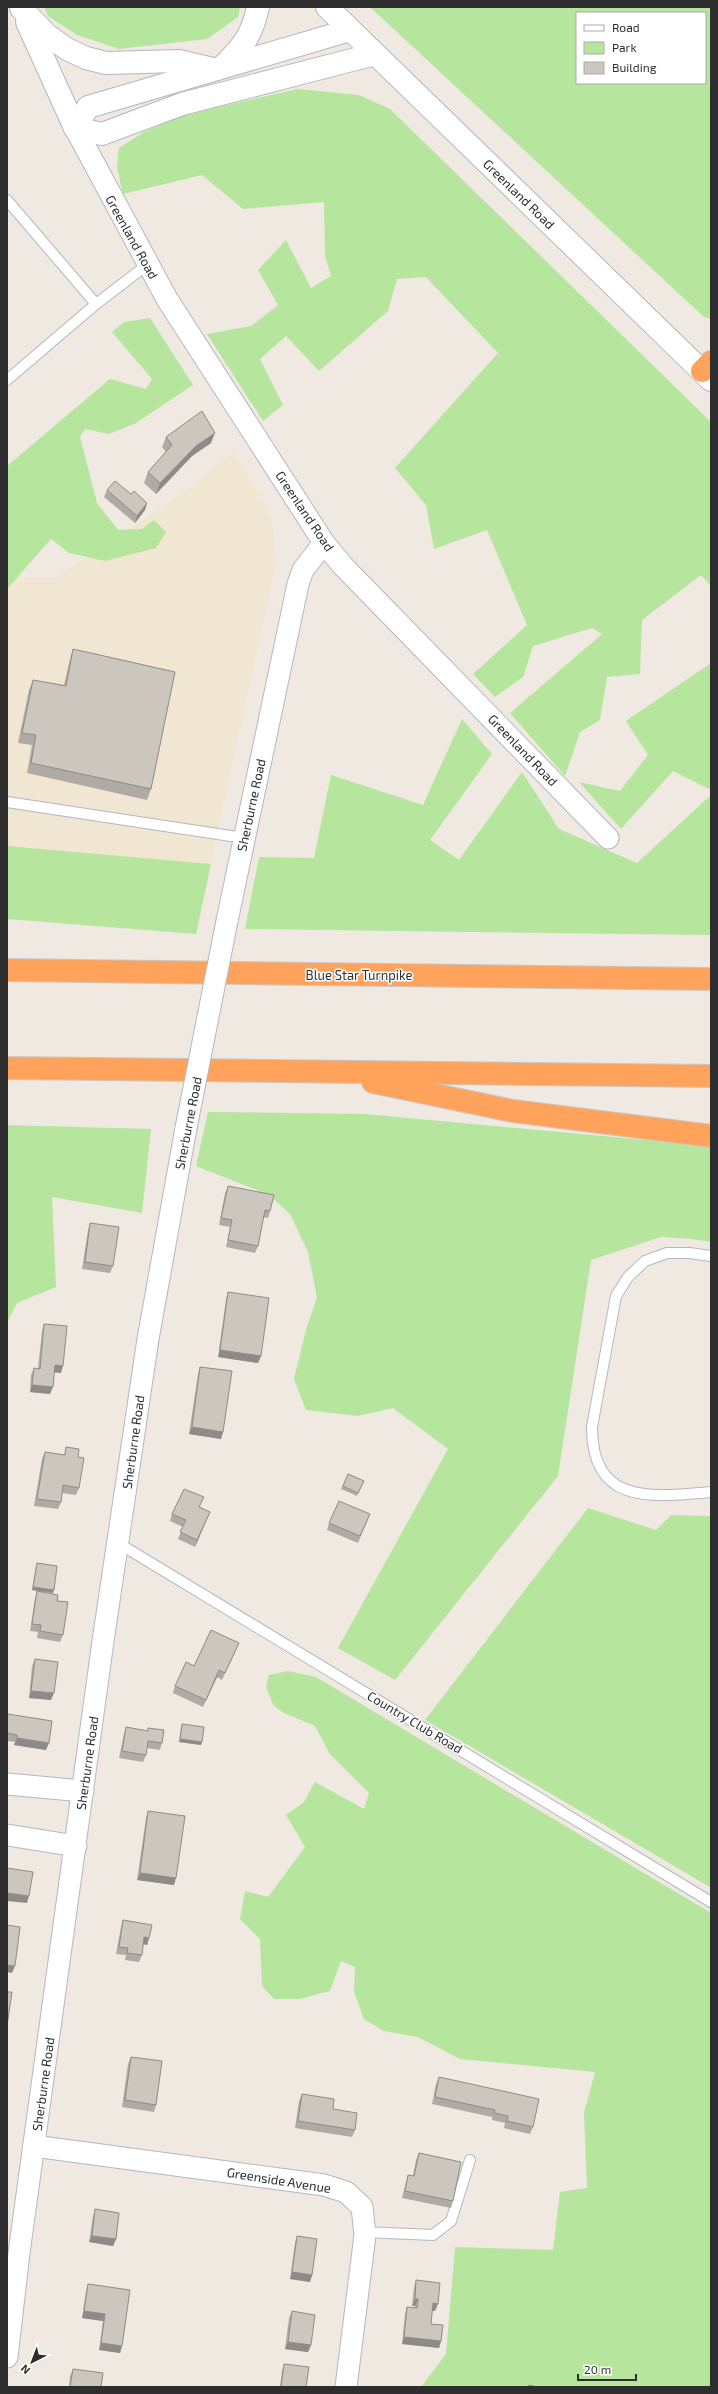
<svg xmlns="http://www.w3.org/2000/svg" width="718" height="2394" font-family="'Exo 2',sans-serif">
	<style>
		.education { fill: #f0e6d1 }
		.green { fill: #b6e59e; fill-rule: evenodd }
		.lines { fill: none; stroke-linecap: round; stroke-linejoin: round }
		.service-casing { stroke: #b4b7c1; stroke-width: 12 }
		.minor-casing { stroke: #b4b7c1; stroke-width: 23 }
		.tertiary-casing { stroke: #b4b7c1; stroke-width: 24 }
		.secondary-casing { stroke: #b4b7c1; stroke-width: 24 }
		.motorway-casing { stroke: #c9c9c9; stroke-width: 24 }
		.service { stroke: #fff; stroke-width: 10 }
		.minor { stroke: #fff; stroke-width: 21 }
		.tertiary { stroke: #fff; stroke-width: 22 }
		.secondary { stroke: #fff; stroke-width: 22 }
		.motorway { stroke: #ffa35c; stroke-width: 22 }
		.minor-bridge-casing { stroke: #b4b7c1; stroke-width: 23; stroke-linecap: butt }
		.minor-bridge { stroke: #fff; stroke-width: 21 }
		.wall { fill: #afaba4 }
		.shaded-wall { fill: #8e8b86 }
		.building { fill: #cbc7bf; stroke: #8e8b86 }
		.labels { text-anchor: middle; stroke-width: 3; stroke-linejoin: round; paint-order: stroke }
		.street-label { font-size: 13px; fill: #2e2e2e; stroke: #fff }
	</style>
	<rect width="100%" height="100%" fill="#efe9e1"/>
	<path class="education" d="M234 452 272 518 275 567 199 914 7 910V578L57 577 182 494Z"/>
	<g class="green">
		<path d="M44 7H240L238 17 207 39 119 49 77 35 48 16Z"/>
		<path d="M370 7H711V319L704 317ZM577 13H705V83H577Z"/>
		<path d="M298 89 359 95 390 109 711 422V586L701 575 642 620 640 674 607 677 600 720 580 732 565 776 510 713 602 634 592 628 533 646 523 677 495 697 473 674 527 625 487 530 434 549 426 505 395 468 498 353 426 277 397 279 388 311 319 371 286 336 260 359 283 405 263 421 207 334 251 326 278 305 258 270 286 240 311 288 331 276 325 256 324 202 243 209 202 175 123 194 117 167 119 148 144 132 186 114Z"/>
		<path d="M150 318 193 385 136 423 109 434 85 429 80 437 97 503 118 530 142 529 154 520 166 532 156 548 105 561 69 553 51 539 7 589V466L110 379 146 389 152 379 112 332 124 322Z"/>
		<path d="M711 663V790L673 771 621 829 579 782 620 791 648 755 626 721Z"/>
		<path d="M462 719 492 754 430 840 459 860 522 772 559 829 637 863 711 795V935L245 929 259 857 314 858 331 775 423 805Z"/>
		<path d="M7 846 211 864 196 934 7 919Z"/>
		<path d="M208 1112 365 1114 711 1146V1242L692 1239 661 1237 591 1260 558 1476 395 1680 338 1648 448 1449 393 1408 358 1416 306 1410 294 1379 307 1326 317 1298 308 1252 290 1214 269 1195 196 1166Z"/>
		<path d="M7 1125 151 1129 142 1213 52 1197 56 1287 17 1303 7 1323Z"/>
		<path d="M588 1508 656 1530 671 1515 711 1516 710 1887 425 1720Z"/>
		<path d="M288 1671 316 1677 711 1913V2387H421L446 2354 455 2247 553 2250 560 2192 587 2188 584 2113 595 2072 460 2059 418 2037 384 2031 364 2019 354 1992 355 1967 341 1961 330 1991 300 1999H274L262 1986 260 1939 240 1919 245 1891 268 1897 305 1847 286 1815 304 1802 315 1782 364 1809 369 1793 330 1754 315 1726 284 1713 273 1705 266 1686 269 1675Z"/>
	</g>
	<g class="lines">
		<g class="service-casing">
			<g id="service">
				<path d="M7 200 96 304"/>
				<path d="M7 380 96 304 147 265"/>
				<path d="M7 802 244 838"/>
				<path d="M711 1256 689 1253H667L645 1261 628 1277 616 1296 592 1427C592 1506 652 1497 711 1492"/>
				<path d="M118 1543 711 1902"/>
				<path d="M364 2232 433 2235 451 2221 470 2160"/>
			</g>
		</g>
		<g class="minor-casing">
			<g id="minor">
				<path d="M75 128 167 299 324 543 343 566 608 838"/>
				<path d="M227 921 298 584 303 570 324 543"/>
				<path d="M7 1784 83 1791"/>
				<path d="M7 1835 76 1846"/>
				<path d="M34 2146 324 2185 346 2192 362 2207 365 2235 346 2387"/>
				<path d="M7 2357 19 2253 103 1641 148 1339 186 1128"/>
			</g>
		</g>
		<g class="tertiary-casing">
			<g id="tertiary">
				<path d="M21 8 47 35 67 49 86 58 106 63 179 61 213 69"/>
				<path d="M27 22 75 128"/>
				<path d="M224 65C244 45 252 35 258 7"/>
				<path d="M75 128 102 134 182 104 375 54"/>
				<path d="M75 128 88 107 350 30"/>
			</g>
		</g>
		<g class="secondary-casing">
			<path id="secondary" d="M327 7 711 380"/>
		</g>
		<g class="motorway-casing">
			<g id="motorway">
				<path d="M702 371 711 362"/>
				<path d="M7 970 711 979"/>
				<path d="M7 1068 711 1076"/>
				<path d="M373 1082 513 1111 711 1136"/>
			</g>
		</g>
		<use href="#service" class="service"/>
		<use href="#minor" class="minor"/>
		<use href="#tertiary" class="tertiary"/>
		<use href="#secondary" class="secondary"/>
		<use href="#motorway" class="motorway"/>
		<g class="minor-bridge-casing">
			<path id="minor-bridge" d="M186 1128 227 921"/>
		</g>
		<use href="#minor-bridge" class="minor-bridge"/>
	</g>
	<g class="wall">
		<path d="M166 437 211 443 192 456 156 494 144 483 148 472 166 452 162 447Z"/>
		<path d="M107 490 131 494 147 503 145 510 135 523 104 497Z"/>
		<path d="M73 649 151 789 147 800 27 773 32 745 18 743 29 690 33 680 64 685 70 659Z"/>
		<path d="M228 1186 270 1211 268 1218 263 1217 258 1246 255 1253 226 1247 230 1227 219 1225 225 1193Z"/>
		<path d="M90 1223 113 1266 110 1273 82 1269 88 1230Z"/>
		<path d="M228 1292 261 1356 258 1363 218 1357 226 1299Z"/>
		<path d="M44 1324 61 1373 54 1372 50 1394 30 1392 31 1375 34 1368 38 1369 42 1331Z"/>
		<path d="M200 1367 223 1432 221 1439 189 1434 198 1374Z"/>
		<path d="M66 1447 78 1457 79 1488 76 1495 62 1493 61 1502 58 1509 34 1506 42 1459 45 1452 64 1455Z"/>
		<path d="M348 1474 364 1481 357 1496 341 1489Z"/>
		<path d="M200 1507 210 1512 195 1547 178 1539 183 1527 170 1521 172 1514Z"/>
		<path d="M370 1514 358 1543 327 1530 329 1523Z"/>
		<path d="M37 1563 53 1593 38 1591 57 1601 63 1635 60 1642 37 1638 38 1632 30 1631 35 1598 37 1591 32 1590 36 1566Z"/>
		<path d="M236 1650 222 1680 217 1677 203 1707 173 1693 175 1686 194 1666Z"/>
		<path d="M35 1659 51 1700 29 1698 32 1666Z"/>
		<path d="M8 1714 46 1750 14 1745 15 1742 7 1741V1716Z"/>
		<path d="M182 1724 202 1742 201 1745 179 1742 181 1728Z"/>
		<path d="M126 1727 147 1731 148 1728 162 1743 160 1750 147 1748 146 1755 143 1762 119 1758 124 1734Z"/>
		<path d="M148 1811 174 1885 137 1880 146 1818Z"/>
		<path d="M123 1920 149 1938 147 1945 143 1944 142 1955 139 1962 125 1960 126 1955 116 1954 121 1927Z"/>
		<path d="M131 2057 156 2105 154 2112 122 2107 128 2064Z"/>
		<path d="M439 2077 533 2127 530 2134 504 2128 505 2123 492 2120V2117L432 2104 436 2084Z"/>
		<path d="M302 2094 333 2109 355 2130 352 2137 295 2128 299 2101Z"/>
		<path d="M419 2153 453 2201 451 2208 402 2198 406 2182 408 2175 413 2176 416 2160Z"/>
		<path d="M95 2209 116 2239 113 2246 89 2242 93 2216Z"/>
		<path d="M297 2236 312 2275 310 2282 290 2279 295 2243Z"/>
		<path d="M416 2280 435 2311H432L431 2324 441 2341 439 2348 402 2344 405 2314 407 2307 415 2308V2306H412L414 2287Z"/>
		<path d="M88 2284 122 2346 120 2353 99 2350 103 2321 82 2318 86 2291Z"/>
		<path d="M292 2311 311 2345 308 2352 285 2349 289 2318Z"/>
		<path d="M284 2364 306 2387H280L282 2371Z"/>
		<path d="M73 2369 101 2387H69L70 2376Z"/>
	</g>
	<g class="shaded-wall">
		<path d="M215 433 211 443 192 456 156 494 160 483 196 446Z"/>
		<path d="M147 503 145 510 135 523 137 516Z"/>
		<path d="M220 1350 261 1356 258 1363 218 1357Z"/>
		<path d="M55 1365 63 1366 61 1373 52 1372Z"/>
		<path d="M32 1385 53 1387 50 1394 30 1392Z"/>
		<path d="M192 1427 223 1432 221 1439 189 1434Z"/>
		<path d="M210 1512 195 1547 197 1540Z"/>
		<path d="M33 1587 54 1590 53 1593 32 1590Z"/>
		<path d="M219 1670 217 1677 203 1707 206 1700Z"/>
		<path d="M31 1691 54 1693 51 1700 29 1698Z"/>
		<path d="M17 1738 49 1743 46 1750 14 1745Z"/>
		<path d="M180 1739 202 1742 201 1745 179 1742Z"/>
		<path d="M140 1873 176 1878 174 1885 137 1880Z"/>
		<path d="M7 1893 29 1896 27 1903 7 1901Z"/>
		<path d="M144 1937 149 1938 147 1945 142 1944Z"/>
		<path d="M7 1965 15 1966 12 1973 7 1972Z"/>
		<path d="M92 2236 116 2239 113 2246 89 2242Z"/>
		<path d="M292 2272 312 2275 310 2282 290 2279Z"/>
		<path d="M415 2299H418L415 2306H412Z"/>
		<path d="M433 2303 438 2304 435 2311 431 2310Z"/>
		<path d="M84 2311 105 2314 103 2321 82 2318Z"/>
		<path d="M404 2337 441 2341 439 2348 402 2344Z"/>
		<path d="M288 2342 311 2345 308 2352 285 2349Z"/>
		<path d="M101 2343 122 2346 120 2353 99 2350Z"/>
	</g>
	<g class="building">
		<path d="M202 411 215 433 196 446 160 483 148 472 172 445 166 437Z"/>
		<path d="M115 481 131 494 134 491 147 503 137 516 107 490Z"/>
		<path d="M73 649 175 672 151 789 31 763 36 735 22 733 33 680 66 686Z"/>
		<path d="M228 1186 274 1195 270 1211 265 1210 258 1246 228 1240 232 1220 221 1218Z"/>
		<path d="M90 1223 119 1227 113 1266 85 1262Z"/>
		<path d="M228 1292 269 1298 261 1356 220 1350Z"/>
		<path d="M44 1324 67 1326 63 1366 55 1365 53 1387 32 1385 34 1368 40 1369Z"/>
		<path d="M200 1367 232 1371 223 1432 192 1427Z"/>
		<path d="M66 1447 79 1449 78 1457 84 1458 79 1488 63 1485 61 1502 37 1499 45 1452 65 1455Z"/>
		<path d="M348 1474 364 1481 358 1493 343 1486Z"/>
		<path d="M184 1489 204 1497 199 1507 210 1512 197 1540 180 1532 186 1520 172 1514Z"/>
		<path d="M339 1501 370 1514 360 1536 329 1523Z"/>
		<path d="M37 1563 57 1566 54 1590 33 1587Z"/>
		<path d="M37 1591 58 1595 57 1601 68 1602 63 1635 40 1631 41 1625 32 1624Z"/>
		<path d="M211 1630 239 1643 225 1673 219 1670 206 1700 175 1686 186 1662 194 1666Z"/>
		<path d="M35 1659 58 1662 54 1693 31 1691Z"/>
		<path d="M8 1714 52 1721 49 1743 17 1738V1735L7 1733V1719Z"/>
		<path d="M182 1724 204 1727 202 1742 180 1739Z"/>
		<path d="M126 1727 148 1731V1728L164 1730 162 1743 148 1741 146 1755 122 1751Z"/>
		<path d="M148 1811 185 1816 176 1878 140 1873Z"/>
		<path d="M7 1868 33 1872 29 1896 7 1893Z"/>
		<path d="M123 1920 152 1925 149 1938 144 1937 142 1955 127 1953 128 1948 119 1947Z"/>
		<path d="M7 1925 20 1927 15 1966 7 1965Z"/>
		<path d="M7 1992H12L7 2026Z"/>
		<path d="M131 2057 162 2061 156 2105 125 2100Z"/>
		<path d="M439 2077 539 2099 533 2127 507 2121 508 2116 494 2113 495 2110 435 2097Z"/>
		<path d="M302 2094 334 2099 333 2109 357 2113 355 2130 298 2121Z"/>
		<path d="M419 2153 461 2162 453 2201 405 2191 408 2175 414 2176Z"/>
		<path d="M95 2209 119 2213 116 2239 92 2236Z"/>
		<path d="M297 2236 317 2239 312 2275 292 2272Z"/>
		<path d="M416 2280 440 2283 438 2304 433 2303 431 2324 443 2325 441 2341 404 2337 407 2307 417 2308 418 2299H415Z"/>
		<path d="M88 2284 130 2290 122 2346 101 2343 105 2314 84 2311Z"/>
		<path d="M292 2311 315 2315 311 2345 288 2342Z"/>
		<path d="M284 2364 309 2367 306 2387H281Z"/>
		<path d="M73 2369 103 2373 101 2387H70Z"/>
		<path d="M529 2385 537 2387H528Z"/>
	</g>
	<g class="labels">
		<g class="street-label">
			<text transform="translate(519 194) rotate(44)" y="5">Greenland Road</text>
			<text transform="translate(132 237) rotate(61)" y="5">Greenland Road</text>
			<text transform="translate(305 511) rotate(56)" y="5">Greenland Road</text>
			<text transform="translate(523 750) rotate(46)" y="5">Greenland Road</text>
			<text transform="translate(251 805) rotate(-78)" y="5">Sherburne Road</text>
			<text x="359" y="980">Blue Star Turnpike</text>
			<text transform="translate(188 1123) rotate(-79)" y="5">Sherburne Road</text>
			<text transform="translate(133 1442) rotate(-82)" y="5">Sherburne Road</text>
			<text transform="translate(415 1722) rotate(31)" y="5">Country Club Road</text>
			<text transform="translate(87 1763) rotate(-82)" y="5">Sherburne Road</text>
			<text transform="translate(43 2084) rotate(-82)" y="5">Sherburne Road</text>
			<text transform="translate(279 2180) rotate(9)" y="5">Greenside Avenue</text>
		</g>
	</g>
	<rect width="718" height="2394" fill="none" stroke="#2e2e2e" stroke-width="16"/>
	<rect x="576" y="12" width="130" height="72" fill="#ffffff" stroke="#ababab"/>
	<rect x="584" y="25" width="20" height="6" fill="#ffffff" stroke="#ababab"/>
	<text x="612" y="32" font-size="12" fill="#2e2e2e">Road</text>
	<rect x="584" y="42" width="20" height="12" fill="#b6e59e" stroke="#ababab"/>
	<text x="612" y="52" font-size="12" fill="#2e2e2e">Park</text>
	<rect x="584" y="62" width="20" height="12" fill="#cbc7bf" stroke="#ababab"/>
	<text x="612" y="72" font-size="12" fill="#2e2e2e">Building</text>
	<g transform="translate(32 2362) rotate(222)" stroke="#ffffff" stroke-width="3" paint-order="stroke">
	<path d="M0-3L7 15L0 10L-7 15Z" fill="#2e2e2e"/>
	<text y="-6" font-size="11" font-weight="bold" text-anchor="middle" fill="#2e2e2e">N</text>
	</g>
	<path d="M578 2374v6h58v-6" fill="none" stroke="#2e2e2e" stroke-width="2"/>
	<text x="584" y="2374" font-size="12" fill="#2e2e2e" stroke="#ffffff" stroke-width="3" paint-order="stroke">20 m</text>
</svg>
